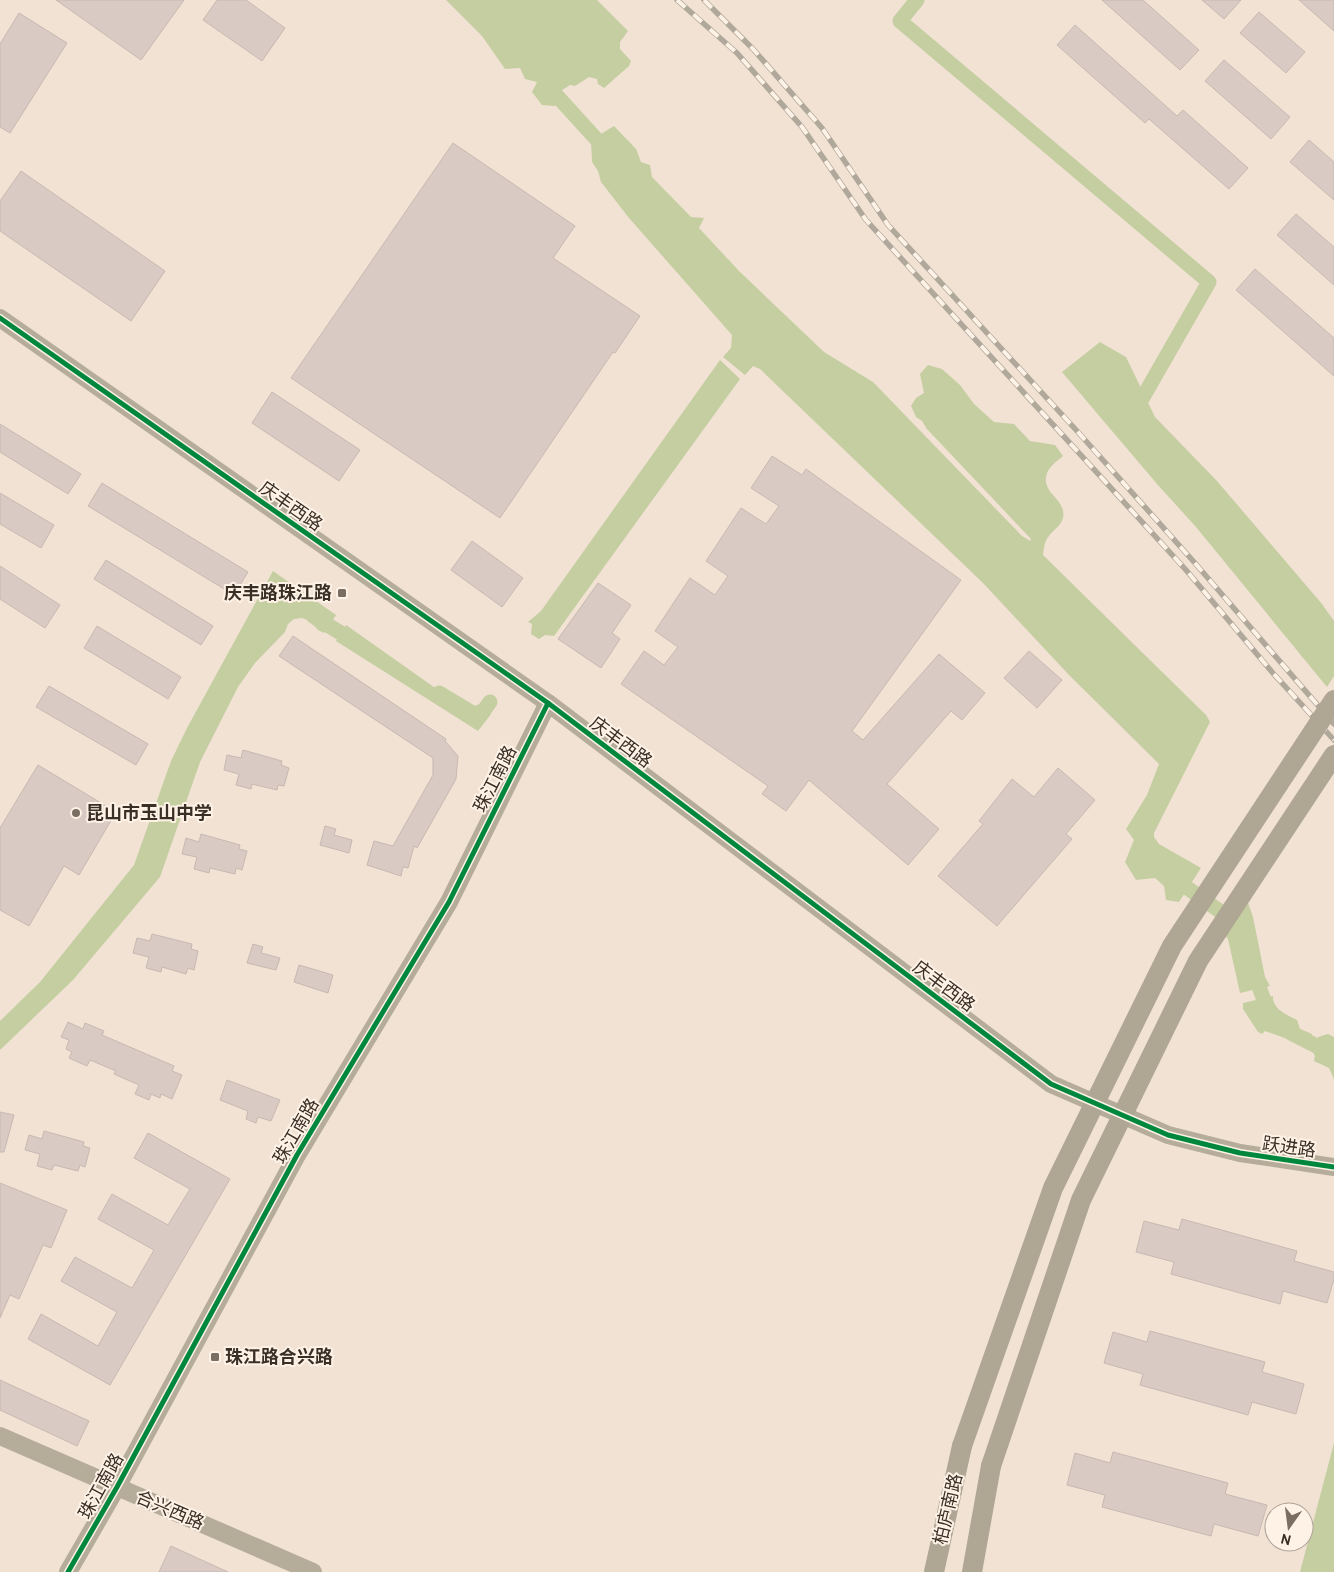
<svg xmlns="http://www.w3.org/2000/svg" width="1334" height="1572" font-family="Overpass,'Noto Sans SC',sans-serif">
	<style>
		.water { fill: #c5cea1 }
		.lines { fill: none; stroke-linecap: round; stroke-linejoin: round }
		.canal { stroke: #c5cea1; stroke-width: 15 }
		.building { fill: #d9cbc3; stroke: #c7b9b1 }
		.secondary { stroke: #b5ac9a; stroke-width: 18 }
		.primary { stroke: #afa694; stroke-width: 20 }
		.rail-casing { stroke: #b0a89b; stroke-width: 5.5 }
		.rail { stroke: #fef2e7; stroke-width: 4; stroke-dasharray: 11; stroke-linecap: butt }
		.primary-bridge { stroke: #afa694; stroke-width: 20 }
		.cycleway-casing { stroke: #fef2e7; stroke-width: 8 }
		.cycleway { stroke: #00873e; stroke-width: 5 }
		.poi-dot { fill: #7a6e62; stroke: #fef2e7; stroke-width: 2 }
		.labels { text-anchor: middle; stroke-width: 4; stroke-linejoin: round; paint-order: stroke }
		.street-label { font-size: 18px; fill: #3a2f25; stroke: #fef2e7 }
		.poi-label { font-size: 18px; font-weight: bold; fill: #3a2f25; stroke: #fef2e7; text-anchor: start }
	</style>
	<rect width="100%" height="100%" fill="#f1e2d4"/>
	<g class="water">
		<path d="M446 0H597L628 31 620 42V49L631 61 629 66 604 88 598 84 597 79 589 77 575 86 570 85 556 94 562 102 554 106 542 105 532 92 537 82 525 79 520 68 505 69 482 36Z"/>
		<path d="M614 126 636 149 641 162 650 165 652 177 691 217 704 218 699 228 739 271 824 352 873 382 1022 536 1030 541 1031 539 927 429 922 421 916 417 911 406 916 398 924 393 920 374 928 365 942 369 960 385 974 404 994 422 1014 424 1030 441 1055 445 1063 456C1058 460 1049 467 1047 473 1040 494 1067 498 1063 518 1061 526 1053 530 1049 536 1044 542 1044 548 1043 555L1206 715 1210 722 1154 833V837L1159 844 1201 868 1179 902 1166 900 1164 886 1155 878 1136 880 1125 862 1134 840 1126 829 1147 795 1159 764 1069 675 983 583 760 369 753 366 745 375 723 357 731 348 732 335 629 218 601 182 598 171 592 162 591 140Z"/>
		<path d="M1100 342 1126 357 1155 417 1217 481 1322 604 1334 621V676L1327 687 1196 527 1157 484 1062 372Z"/>
		<path d="M720 360 740 379 554 636 545 635 539 639 531 634 532 624 528 622 541 611Z"/>
		<path d="M273 571 336 615 324 633 318 630 310 621 302 618 294 619 288 624 285 632 255 663 238 687 200 762 160 877 73 980 0 1050V1021L40 982 134 865 171 761 187 728Z"/>
		<path d="M346 625 465 709 480 704 491 714 478 731 336 641Z"/>
		<path d="M1247 900 1253 917 1265 977 1270 986 1240 993 1228 939 1225 935Z"/>
		<path d="M1273 996C1272 1009 1287 1015 1297 1020L1300 1029 1312 1034 1307 1046 1265 1031 1262 1034 1258 1032 1243 1009V1003Z"/>
		<path d="M1328 1034 1334 1037V1079L1329 1068 1314 1061 1315 1056 1312 1049 1318 1037Z"/>
		<path d="M1334 1443V1572H1300Z"/>
	</g>
	<g class="lines">
		<g class="canal">
			<path d="M917 0 900 21 1209 282 1135 411"/>
			<path d="M548 86 608 152"/>
			<path d="M313 616 357 643"/>
			<path d="M439 693 479 717 490 702"/>
			<path d="M1172 877 1235 922"/>
			<path d="M1253 970 1270 1017"/>
			<path d="M1291 1033 1334 1055"/>
		</g>
	</g>
	<g class="building">
		<path d="M56 0H184L141 60Z"/>
		<path d="M217 0H246L285 28 262 61 203 20Z"/>
		<path d="M1102 0H1143L1199 50 1180 70Z"/>
		<path d="M1202 0H1241L1224 19Z"/>
		<path d="M1299 0H1334V31Z"/>
		<path d="M1259 12 1305 52 1286 73 1240 33Z"/>
		<path d="M19 13 67 43 10 133 0 127V44Z"/>
		<path d="M1075 25 1177 116 1183 110 1248 168 1229 189 1149 119 1145 123 1057 45Z"/>
		<path d="M1224 60 1290 117 1271 139 1205 81Z"/>
		<path d="M1309 140 1334 162V200L1290 162Z"/>
		<path d="M453 143 575 226 553 258 640 316 615 353 613 352 500 518 291 378Z"/>
		<path d="M21 171 165 271 131 321 0 231V201Z"/>
		<path d="M1296 214 1334 247V285L1277 235Z"/>
		<path d="M1255 269 1334 338V376L1236 290Z"/>
		<path d="M272 392 360 450 339 481 252 423Z"/>
		<path d="M0 424 81 474 68 494 0 452Z"/>
		<path d="M772 456 802 475 806 469 961 580 852 731 863 740 939 654 985 693 962 720 951 711 887 784 939 829 908 865 809 780 786 811 762 794 768 786 621 684 644 651 664 665 678 647 655 631 690 578 715 595 728 576 706 561 741 508 766 524 779 506 751 488Z"/>
		<path d="M102 483 248 572 234 595 88 506Z"/>
		<path d="M0 493 54 525 41 548 0 524Z"/>
		<path d="M472 541 523 578 502 607 451 570Z"/>
		<path d="M106 560 213 626 201 645 94 579Z"/>
		<path d="M0 566 60 605 45 628 0 599Z"/>
		<path d="M598 583 631 605 612 633 620 639 601 668 558 639Z"/>
		<path d="M97 626 181 677 168 699 84 648Z"/>
		<path d="M293 636 446 739 445 741 458 756 456 779 417 848 414 846 408 868 403 867 401 876 367 865 374 841 393 846 433 775V758L279 656Z"/>
		<path d="M1029 651 1062 680 1037 708 1004 678Z"/>
		<path d="M49 686 148 744 136 765 36 707Z"/>
		<path d="M243 750 282 761 281 765 289 768 284 786 278 785 277 790 252 784 251 789 236 785 239 774 224 770 227 755 241 758Z"/>
		<path d="M38 765 116 812 79 875 64 866 29 926 0 910V828Z"/>
		<path d="M1058 768 1095 800 1066 834 1072 839 997 926 938 876 983 824 979 821 1012 779 1034 797Z"/>
		<path d="M325 826 336 829 334 835 352 840 349 853 320 845Z"/>
		<path d="M201 834 240 845 239 849 247 851 242 870 236 868 235 874 210 868 209 873 194 869 197 857 182 854 186 838 199 842Z"/>
		<path d="M152 934 192 944 191 949 198 951 194 970 188 968 186 974 162 967 161 972 146 968 149 957 133 953 137 938 150 941Z"/>
		<path d="M253 944 263 947 261 953 280 958 276 970 247 963Z"/>
		<path d="M299 965 333 975 328 993 294 982Z"/>
		<path d="M68 1022 83 1029 85 1023 104 1031 102 1035 174 1066 172 1071 182 1075 172 1099 161 1094 160 1098 151 1094 149 1100 135 1094 139 1085 114 1074 116 1071 90 1060 87 1066 69 1058 72 1052 66 1049 69 1040 61 1037Z"/>
		<path d="M227 1080 280 1100 271 1121 258 1117 256 1123 246 1119 248 1111 220 1100Z"/>
		<path d="M0 1112 14 1115 4 1152H0Z"/>
		<path d="M44 1131 84 1142 83 1146 90 1148 85 1167 80 1165 78 1171 54 1165 52 1170 37 1166 40 1154 25 1150 29 1135 42 1139Z"/>
		<path d="M148 1133 230 1179 110 1385 28 1339 41 1314 98 1346 117 1312 61 1281 75 1257 132 1288 154 1250 98 1219 112 1194 168 1225 190 1189 134 1158Z"/>
		<path d="M0 1183 67 1210 51 1248 43 1245 19 1299 10 1295 0 1318Z"/>
		<path d="M1182 1219 1297 1251 1294 1261 1334 1272V1279L1327 1303 1283 1291 1280 1304 1171 1274 1174 1262 1136 1252 1144 1221 1179 1230Z"/>
		<path d="M1150 1331 1265 1362 1262 1372 1304 1384 1296 1414 1252 1402 1248 1415 1140 1385 1143 1374 1104 1363 1113 1332 1147 1342Z"/>
		<path d="M0 1380 89 1421 77 1446 0 1410Z"/>
		<path d="M1113 1452 1228 1483 1225 1494 1267 1505 1258 1536 1214 1524 1211 1536 1102 1507 1105 1495 1067 1485 1075 1453 1110 1463Z"/>
		<path d="M171 1546 228 1572H159Z"/>
	</g>
	<g class="lines">
		<g class="secondary">
			<path d="M0 318 548 703 1051 1084 1168 1135 1240 1153 1334 1167"/>
			<path d="M0 1436 313 1572"/>
			<path d="M68 1572 117 1487 297 1155 449 902 548 703"/>
		</g>
		<g class="primary">
			<path d="M934 1572 962 1446"/>
			<path d="M972 1572 991 1466"/>
		</g>
		<g class="rail-casing">
			<g id="rail">
				<path d="M677 0 737 53 802 127 866 220 1186 570 1272 672 1334 740"/>
				<path d="M704 0 753 49 822 128 888 225 1077 431 1194 562 1334 724"/>
			</g>
		</g>
		<use href="#rail" class="rail"/>
		<g class="primary-bridge">
			<path d="M962 1446 1053 1188 1172 946 1334 700"/>
			<path d="M991 1466 1081 1200 1198 961 1334 755"/>
		</g>
		<g class="cycleway-casing">
			<g id="cycleway">
				<path d="M0 318 548 703 1051 1084 1168 1135 1240 1153 1334 1167"/>
				<path d="M68 1572 117 1487 297 1155 449 902 548 703"/>
			</g>
		</g>
		<use href="#cycleway" class="cycleway"/>
	</g>
	<g class="poi-dot">
		<rect x="337" y="588" width="10" height="10" rx="2.5"/>
		<circle cx="76" cy="813" r="5"/>
		<rect x="210" y="1352" width="10" height="10" rx="2.5"/>
	</g>
	<g class="labels">
		<g class="street-label">
			<text transform="translate(291 506) rotate(35)" y="6">庆丰西路</text>
			<text transform="translate(621 742) rotate(37)" y="6">庆丰西路</text>
			<text transform="translate(495 779) rotate(-63)" y="6">珠江南路</text>
			<text transform="translate(944 986) rotate(37)" y="6">庆丰西路</text>
			<text transform="translate(296 1131) rotate(-60)" y="6">珠江南路</text>
			<text transform="translate(1289 1147) rotate(8)" y="6">跃进路</text>
			<text transform="translate(101 1486) rotate(-61)" y="6">珠江南路</text>
			<text transform="translate(948 1509) rotate(-77)" y="6">柏庐南路</text>
			<text transform="translate(170 1510) rotate(23)" y="6">合兴西路</text>
		</g>
		<g class="poi-label">
			<text x="332" y="599" text-anchor="end">庆丰路珠江路</text>
			<text x="86" y="819">昆山市玉山中学</text>
			<text x="225" y="1363">珠江路合兴路</text>
		</g>
	</g>
	<g transform="translate(1289 1527) rotate(194)"><circle r="24" fill="#fef2e7" stroke="#b0a499"/>
	<path d="M0-4L9 19L0 12L-9 19Z" fill="#7a6e62"/>
	<text y="-8" font-size="14" font-weight="bold" text-anchor="middle" fill="#3a2f25">N</text>
	</g>
</svg>
